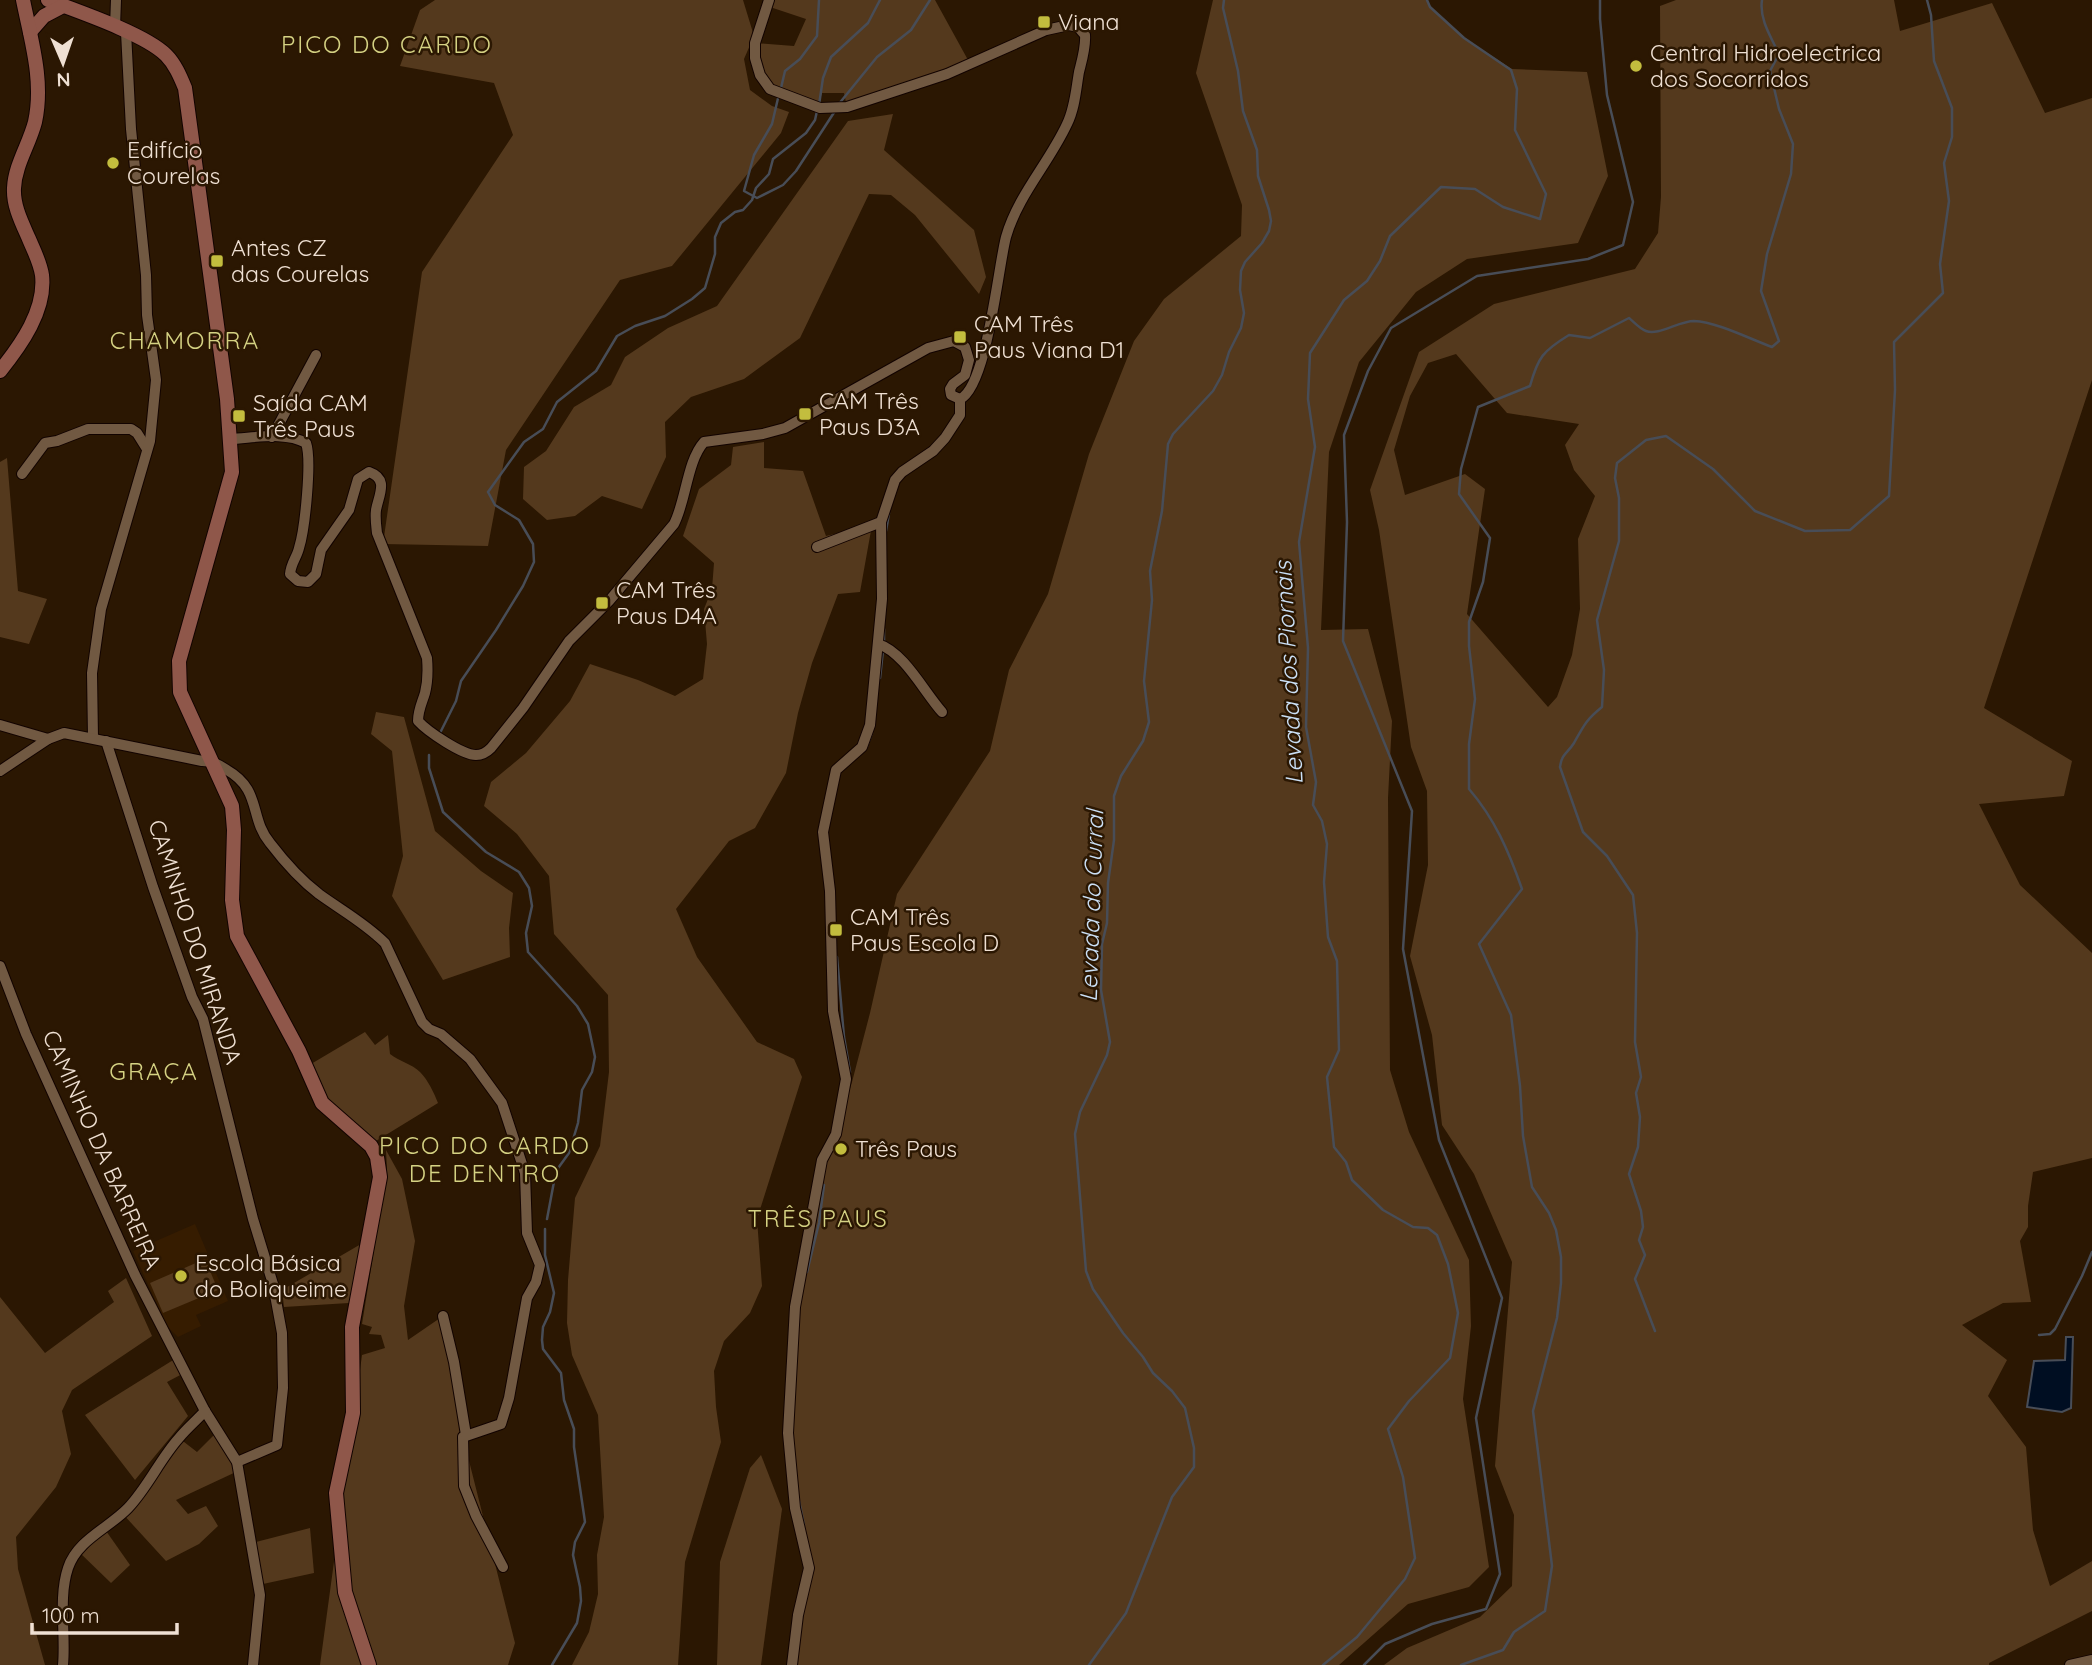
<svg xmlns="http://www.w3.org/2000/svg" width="2092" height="1665" font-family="Quicksand,sans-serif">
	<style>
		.built { fill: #361c00 }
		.green { fill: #54391d; fill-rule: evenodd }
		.water { fill: #000e22; stroke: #484d57; stroke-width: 2 }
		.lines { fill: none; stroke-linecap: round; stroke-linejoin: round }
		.stream { stroke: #484d57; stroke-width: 2.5 }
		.minor-casing { stroke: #120300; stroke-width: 12 }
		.secondary-casing { stroke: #120300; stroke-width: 16 }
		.minor { stroke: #715942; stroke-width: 10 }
		.secondary { stroke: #8f574a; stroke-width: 14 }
		.poi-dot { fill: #c3bd3e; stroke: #2b1702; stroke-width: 2.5 }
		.labels { text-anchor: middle; stroke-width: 5; stroke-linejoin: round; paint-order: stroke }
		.poi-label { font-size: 23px; fill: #efe0d3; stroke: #2b1702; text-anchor: start }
		.street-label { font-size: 23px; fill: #efe0d3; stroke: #2b1702 }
		.neighbourhood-label { font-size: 24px; letter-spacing: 2px; fill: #d5d283; stroke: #2b1702 }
		.water-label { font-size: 24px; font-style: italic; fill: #cbe0f6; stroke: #2b1702 }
	</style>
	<rect width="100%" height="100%" fill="#2b1702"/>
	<path class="built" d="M195 1224 228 1301 196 1315 201 1326 178 1337 167 1326 133 1251Z"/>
	<g class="green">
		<path d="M435 0H743L754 36 744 59 750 90 772 106 789 112 781 133 672 266 620 280 506 450 488 546 383 544 422 272 513 135 494 83 400 66 420 10Z"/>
		<path d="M769 0H935L968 60 947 71 847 107 844 93H822L818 106 770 89 755 43 794 46 806 19 767 6Z"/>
		<path d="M1213 0H1427L1431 7 1464 38 1512 69 1587 72 1608 176 1578 243 1467 259 1416 292 1359 362 1329 452 1321 630 1368 629 1392 721 1388 798 1390 1070 1409 1132 1469 1260 1471 1326 1463 1399 1489 1567 1469 1587 1408 1604 1339 1665H792L809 1568 788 1433 795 1307 822 1160 836 1134 852 1082 870 1013 897 894 990 751 1009 670 1048 594 1089 454 1134 341 1164 299 1241 236 1242 205 1196 73Z"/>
		<path d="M1676 0H1894L1900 31 1992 3 2045 113 2092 98V380L1984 708 2072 761 2064 796 1979 804 2020 885 2092 953V1158L2033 1172 2028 1206V1227L2020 1241 2031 1302 2003 1303 1962 1325 2007 1360 1988 1396 2026 1447 2033 1530 2050 1586 2092 1561V1611L1989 1663V1665H1384L1407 1648 1480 1617 1512 1586 1514 1515 1495 1466 1512 1262 1474 1174 1442 1125 1432 1035 1410 956 1428 865 1427 791 1411 747 1379 530 1370 490 1419 352 1494 304 1635 269 1658 233 1661 197 1660 6ZM1456 354 1507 413 1579 424 1565 445 1574 470 1595 496 1578 539 1580 609 1572 655 1557 697 1548 707 1467 614 1485 489 1465 474 1405 495 1394 450 1410 396 1428 363Z"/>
		<path d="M893 114 884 150 974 230 986 277 979 294 915 215 891 195 869 194 800 338 744 379 691 397 665 422 666 457 642 509 602 496 575 516 547 520 523 499 524 467 546 451 574 407 611 385 625 357 668 328 717 306 848 121Z"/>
		<path d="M764 442V468L803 471 826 536 872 525 860 592 838 594 812 663 798 713 786 773 755 828 729 841 676 909 697 957 757 1042 794 1059 802 1077 757 1219 762 1286 750 1313 724 1341 714 1371 716 1407 721 1442 685 1562 678 1665H572L589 1632 598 1594 597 1555 604 1517 598 1415 572 1355 567 1323 568 1280 575 1198 600 1146 609 1072 608 995 554 934 549 876 517 834 484 806 491 782 526 753 570 701 590 664 638 680 675 696 703 679 707 644 704 609 712 589 714 563 683 536 699 489 731 465 733 447Z"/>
		<path d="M7 458 18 591 47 599 29 644 0 637V462Z"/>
		<path d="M376 712 404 717 435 831 481 871 513 893 509 928 510 957 443 980 392 896 403 856 392 751 371 734Z"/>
		<path d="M365 1032 375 1045 388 1035 390 1054C399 1061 412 1064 420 1072 428 1080 434 1093 438 1103L376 1141 329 1100 317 1080 311 1064Z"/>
		<path d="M386 1150 402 1179 415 1241 404 1306 408 1340 443 1316 463 1437 515 1643 508 1665H320L362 1355 385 1348 381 1335 369 1334 372 1327 362 1324 387 1170Z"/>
		<path d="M361 1244 349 1303 284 1307 282 1290Z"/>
		<path d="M205 1259 218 1290 163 1313 150 1283Z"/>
		<path d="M126 1278 152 1336 72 1390 62 1411 71 1454 56 1487 16 1537 18 1569 45 1665H0V1297L45 1353 114 1302 108 1291Z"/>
		<path d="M178 1357 186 1372 167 1382 188 1416 135 1480 85 1415Z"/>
		<path d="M218 1431 238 1471 176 1500 188 1514 206 1506 218 1526 199 1544 166 1561 122 1513 179 1438 197 1452Z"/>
		<path d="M761 1455 782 1509 761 1665H717L720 1562 750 1468Z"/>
		<path d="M104 1528 130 1565 111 1583 78 1551Z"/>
		<path d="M310 1528 314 1573 263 1584 256 1542Z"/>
	</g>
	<path class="water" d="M2066 1337H2073L2071 1408 2062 1412 2027 1407 2034 1361 2065 1360Z"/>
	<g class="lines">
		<g class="stream">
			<path d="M781 88 785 71 800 59 817 36 819 0"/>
			<path d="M779 94 772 124 754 155 744 191 757 198 783 185 796 171 835 111"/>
			<path d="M819 105 823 78 831 57 868 23 880 0"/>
			<path d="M838 105 877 57 911 30 930 0"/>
			<path d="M886 531 889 513"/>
			<path d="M884 643V629"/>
			<path d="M880 678 883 650"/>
			<path d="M439 735 456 701 461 681 496 630 523 586 534 562 533 544 519 520 495 505 488 492 524 442 543 429 557 402 596 371 617 336 635 326 665 316 692 299 705 288 715 254V237L721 223 735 212 743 210 752 200 756 188 769 174 773 159 806 133 815 120 817 111"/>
			<path d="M867 746 872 733"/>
			<path d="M429 755V768L443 812 486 852 519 872 529 888 532 906 526 933 528 952 577 1006 588 1024 595 1057 592 1072 582 1090 578 1123 569 1153 556 1171 547 1219"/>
			<path d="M837 957 844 1037 850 1072"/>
			<path d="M545 1229V1255L554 1293 550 1312 543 1327 542 1340 543 1349 561 1373 564 1400 574 1429V1447L585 1522 575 1542 573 1555 580 1587 581 1601 577 1623 552 1665"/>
			<path d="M807 1272 819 1223 824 1185"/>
			<path d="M1655 1331 1635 1279 1645 1255 1639 1240 1643 1227 1641 1211 1629 1174 1638 1147 1640 1117 1636 1093 1641 1077 1635 1042 1637 933 1633 895 1607 856 1583 832 1560 767C1562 753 1567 754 1574 743 1584 725 1586 720 1602 707L1604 670 1597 620 1619 541V498L1615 478 1617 463 1646 440 1666 436 1713 469 1755 511 1805 531 1850 530 1889 496 1895 390 1894 342 1943 293 1940 264 1949 201 1944 163 1952 137V108L1934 61 1931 15 1927 0"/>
			<path d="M2039 1335 2050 1334 2055 1329 2082 1276 2092 1252"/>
			<path d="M799 1501 804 1525"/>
			<path d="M1089 1665 1126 1613 1172 1497 1194 1467V1448L1185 1408 1172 1391 1153 1373 1143 1357 1123 1333 1093 1289 1086 1271 1075 1134 1080 1112 1107 1055 1110 1042 1101 990 1102 944 1107 923 1108 883 1114 840V796L1121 776 1143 741 1149 722 1144 681 1152 600 1150 571 1162 511 1168 444 1173 434 1213 391 1222 375 1229 352 1241 328 1244 313 1240 290 1241 271 1245 262 1262 243 1269 231 1271 221 1269 210 1258 176 1257 150 1243 111 1238 71 1223 8 1224 0"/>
			<path d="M1323 1665 1357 1637 1405 1579 1415 1558 1403 1477 1388 1429 1409 1401 1450 1358 1458 1313 1448 1264 1437 1235 1428 1228 1413 1227 1383 1210 1352 1180 1346 1162 1334 1147 1327 1077 1339 1050 1337 961 1328 937 1324 882 1327 844 1322 821 1313 805 1316 782 1306 727 1308 648 1299 542 1315 447 1308 399 1310 353 1344 300 1367 281 1380 261 1390 236 1441 187 1475 189 1503 207 1540 219 1546 194 1515 130 1517 89 1511 70 1464 38 1430 7 1427 0"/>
			<path d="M1364 1665 1385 1644 1432 1624 1486 1609 1500 1574 1476 1418 1502 1298 1439 1140 1403 949 1412 811 1343 641 1347 522 1344 435 1368 371 1391 328 1477 276 1588 259 1623 245 1633 202 1607 95 1600 19V0"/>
			<path d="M1461 1665 1503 1650 1514 1632 1545 1611 1552 1566 1533 1411 1557 1318 1561 1283V1257L1556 1230 1549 1213 1532 1187 1523 1136 1520 1086 1511 1015 1479 944 1522 889C1509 852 1495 819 1469 789V744L1475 699 1469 646V622L1483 582 1490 538 1459 494 1461 469 1478 407 1530 386C1538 357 1543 351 1569 335L1590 338 1629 318C1634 322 1640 329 1646 331 1658 336 1679 321 1694 321 1717 322 1750 339 1772 347L1779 341 1761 291 1767 254 1791 174 1793 144 1779 109 1770 71 1779 54C1771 37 1759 19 1762 0"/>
		</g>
		<g class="minor-casing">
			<g id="minor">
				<path d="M769 0 755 43V58L760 75 770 89 820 108 847 107 947 74 1046 30 1069 25 1078 27 1085 35C1086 47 1082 60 1079 72 1076 89 1075 108 1067 124 1049 163 1018 195 1006 237 998 267 987 387 960 399"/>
				<path d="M115 27 116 0"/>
				<path d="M272 437 316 355"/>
				<path d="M230 439C254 438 285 431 306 443 312 460 305 529 299 548 297 557 291 563 290 574L298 581 308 582 316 574 321 550 349 510 358 479 369 472C389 479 379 494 376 510 375 518 376 525 377 533L427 658C428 670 428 681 425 693 422 703 418 710 418 721 427 731 462 755 476 755 482 755 487 752 491 748L523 708 569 641 609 601 674 524C686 501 687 461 704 442L763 434 785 428 928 348 954 341 965 347 969 360 965 375 953 384 950 389 951 395 960 399"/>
				<path d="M22 474 45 443 57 441 88 429H131L137 433 147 449"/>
				<path d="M817 547 881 522"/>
				<path d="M878 644C904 652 924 692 942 712"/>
				<path d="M0 725 48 739"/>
				<path d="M93 738 92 673 101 609 150 441 156 380 147 315 146 275 131 129 126 32"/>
				<path d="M106 741 153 887 192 997 203 1019 253 1219 273 1284 282 1333 283 1388 277 1445 237 1462"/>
				<path d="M0 771 48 739 64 733 202 761C213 761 219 765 227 770 262 790 249 818 270 843 283 860 302 881 319 894 341 910 365 923 385 943L422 1022 429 1029 441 1034 470 1059 502 1103 525 1173 527 1233 540 1265 536 1282 527 1298 509 1398 501 1424 463 1437 464 1486 476 1516 503 1567"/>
				<path d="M0 966 26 1034 135 1275 205 1411 237 1462 260 1595 253 1665"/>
				<path d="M443 1316 454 1362 466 1435"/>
				<path d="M63 1665C66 1634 58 1598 68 1568 77 1540 109 1528 128 1508 148 1487 160 1459 179 1438 187 1428 197 1420 205 1411"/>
				<path d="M792 1665 798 1615 809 1568 795 1508 788 1433 795 1307 822 1160 836 1134 846 1079 833 1011 830 891 823 832 836 770 862 747 870 725 882 599 881 522 895 480 902 472 933 451 945 438 960 415V399"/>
				<path d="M2070 1665 2092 1660"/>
			</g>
		</g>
		<g class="secondary-casing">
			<g id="secondary">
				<path d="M48 0C77 11 145 34 166 55 175 64 180 76 185 88L227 399 232 472 179 661 180 692 232 806 234 830 232 900 237 936 299 1051 322 1103 371 1146 377 1157 380 1177 352 1327 353 1413 336 1493 345 1592 369 1665"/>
				<path d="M30 32 44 16 63 6"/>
				<path d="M0 371C21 345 46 310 42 275 40 262 34 251 29 239 22 223 13 206 14 188 15 165 29 145 35 122 44 81 31 40 23 0"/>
			</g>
		</g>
		<use href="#minor" class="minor"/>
		<use href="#secondary" class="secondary"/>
	</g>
	<g class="poi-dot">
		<rect x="1037" y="15" width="14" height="14" rx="3.5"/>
		<circle cx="1636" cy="66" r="7"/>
		<circle cx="113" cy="163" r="7"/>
		<rect x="210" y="254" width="14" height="14" rx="3.5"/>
		<rect x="953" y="330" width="14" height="14" rx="3.5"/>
		<rect x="798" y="407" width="14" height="14" rx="3.5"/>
		<rect x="232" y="409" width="14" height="14" rx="3.5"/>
		<rect x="595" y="596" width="14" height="14" rx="3.5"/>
		<rect x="829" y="923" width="14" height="14" rx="3.5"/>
		<circle cx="841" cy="1149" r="7"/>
		<circle cx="181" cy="1276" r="7"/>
	</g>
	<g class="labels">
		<g class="poi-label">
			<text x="1058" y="30">Viana</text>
			<text x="1650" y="61">Central Hidroelectrica<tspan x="1650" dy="26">dos Socorridos</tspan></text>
			<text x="127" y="158">Edifício<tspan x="127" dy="26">Courelas</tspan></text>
			<text x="231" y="256">Antes CZ<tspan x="231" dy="26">das Courelas</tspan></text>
			<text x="974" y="332">CAM Três<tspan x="974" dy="26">Paus Viana D1</tspan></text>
			<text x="819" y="409">CAM Três<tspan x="819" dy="26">Paus D3A</tspan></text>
			<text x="253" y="411">Saída CAM<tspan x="253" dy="26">Três Paus</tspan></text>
			<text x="616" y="598">CAM Três<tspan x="616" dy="26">Paus D4A</tspan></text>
			<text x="850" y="925">CAM Três<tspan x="850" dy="26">Paus Escola D</tspan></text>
			<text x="855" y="1157">Três Paus</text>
			<text x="195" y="1271">Escola Básica<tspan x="195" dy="26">do Boliqueime</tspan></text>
		</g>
		<g class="street-label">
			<text transform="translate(195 942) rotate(72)" y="8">CAMINHO DO MIRANDA</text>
			<text transform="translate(102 1150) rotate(66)" y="8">CAMINHO DA BARREIRA</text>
		</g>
		<g class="neighbourhood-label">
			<text x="387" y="53">PICO DO CARDO</text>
			<text x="185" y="349">CHAMORRA</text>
			<text x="154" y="1080">GRAÇA</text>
			<text x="485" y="1154">PICO DO CARDO<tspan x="485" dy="28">DE DENTRO</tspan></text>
			<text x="818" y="1227">TRÊS PAUS</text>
		</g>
		<g class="water-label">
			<text transform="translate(1289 673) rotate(-93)" y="8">Levada dos Piornais</text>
			<text transform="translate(1092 906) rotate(-88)" y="8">Levada do Curral</text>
		</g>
	</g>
	<g transform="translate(63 63) rotate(178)" stroke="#2b1702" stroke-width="5" paint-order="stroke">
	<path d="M0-5L12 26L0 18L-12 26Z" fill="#efe0d3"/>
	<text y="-10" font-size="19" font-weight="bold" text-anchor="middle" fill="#efe0d3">N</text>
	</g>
	<path d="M32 1623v10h145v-10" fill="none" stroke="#efe0d3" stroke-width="3.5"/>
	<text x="42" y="1623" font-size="21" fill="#efe0d3" stroke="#2b1702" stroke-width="5" paint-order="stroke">100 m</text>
</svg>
